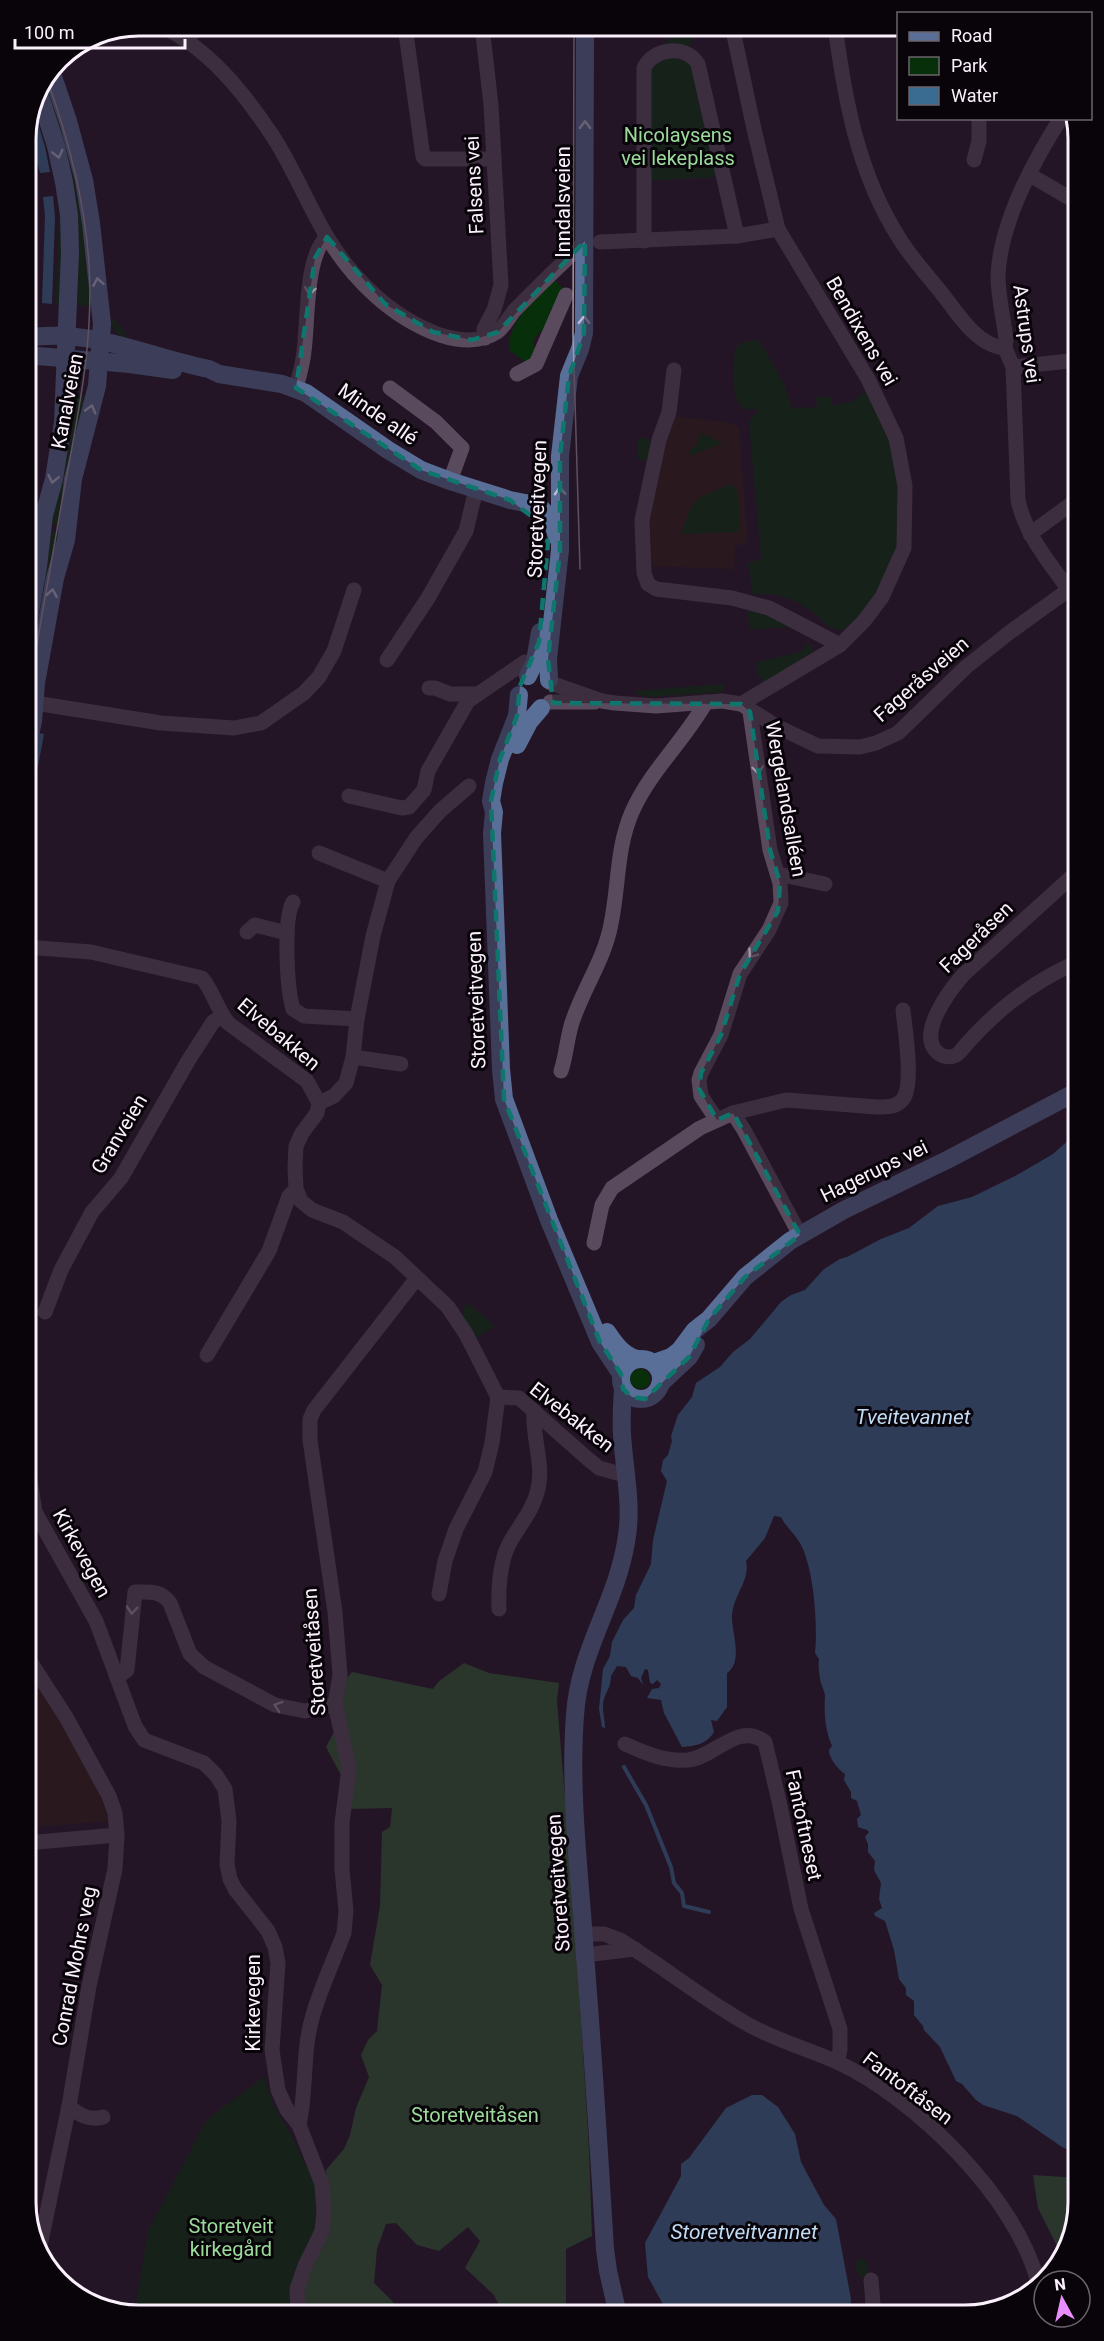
<svg xmlns="http://www.w3.org/2000/svg" width="1104" height="2341" font-family="Roboto,sans-serif">
	<style>
		.education { fill: #2f1e16 }
		.green { fill: #062f0a }
		.forest { fill: #325c33 }
		.water { fill: #3a6c92 }
		.lines { fill: none; stroke-linecap: round; stroke-linejoin: round }
		.stream { stroke: #3a6c92; stroke-width: 4 }
		.minor { stroke: #5a4a5d; stroke-width: 15 }
		.major { stroke: #596f98; stroke-width: 18 }
		.tram { stroke: #a498a6; stroke-width: 1.5 }
		.oneway { stroke: #babdd5 }
		.oneway2 { stroke: #a295a5 }
		.marked { fill: none; stroke: #0f766e; stroke-width: 4.5; stroke-dasharray: 12 8; stroke-linejoin: round }
		.labels { text-anchor: middle; stroke-width: 6; stroke-linejoin: round; paint-order: stroke }
		.park-label { font-size: 20px; fill: #9adb9a; stroke: #09040a }
		.street-label { font-size: 20px; fill: #fbf1fd; stroke: #09040a }
		.water-label { font-size: 21px; font-style: italic; fill: #c0dcf4; stroke: #09040a }
		.rim { fill: none; stroke: #fbf1fd; stroke-width: 3 }
	</style>
	<rect width="100%" height="100%" fill="#241526"/>
	<g class="education">
		<path d="M671 416 731 423 739 429 748 543 735 546 734 569 649 566 645 531Z"/>
		<path d="M26 1674H29L40 1685 86 1765 105 1807 107 1821 26 1828Z"/>
	</g>
	<g class="green">
		<path d="M690 26H713C699 28 688 35 691 51L659 48 678 31Z"/>
		<path d="M668 58H680L693 64 718 177 647 181V81L654 63Z"/>
		<path d="M50 78 71 142 98 306 76 305 43 95Z"/>
		<path d="M58 197 63 217 59 304H55L59 221Z"/>
		<path d="M553 279 564 289 556 305 549 312C550 330 541 327 533 341L536 352 527 363 509 350C508 320 535 300 553 279Z"/>
		<path d="M109 319 115 320 124 331 128 341 116 332Z"/>
		<path d="M759 340 785 386 792 408 785 409 817 407 816 398 830 396 832 405 851 402 866 391C874 407 884 424 889 441 905 490 906 561 872 603 865 612 854 628 842 630 831 633 821 618 813 612 795 599 774 591 753 595L748 563 761 559 749 422 760 409H743C729 392 734 369 735 348L743 342Z"/>
		<path d="M68 393 89 396 65 527 45 523Z"/>
		<path d="M700 433 723 443 689 456 692 447 696 448Z"/>
		<path d="M647 438 652 440 650 461 638 459 637 439Z"/>
		<path d="M731 484 738 491 740 532 682 534C691 497 697 498 731 484Z"/>
		<path d="M44 530 64 534 26 724V650L41 571Z"/>
		<path d="M747 610 765 613 789 627 750 630Z"/>
		<path d="M806 644 811 645 813 652 764 684 757 674 756 662 801 652Z"/>
		<path d="M725 684 724 690 721 692 649 697 637 695 635 691Z"/>
		<path d="M467 1302 495 1326 474 1340 461 1316Z"/>
		<circle cx="640" cy="1379" r="10"/>
		<path d="M264 2077 275 2108 292 2136 316 2187 317 2232 287 2311 256 2315H158L136 2303 148 2231 207 2119Z"/>
		<path d="M863 2258 867 2263 868 2277H860L855 2268V2262Z"/>
	</g>
	<g class="forest">
		<path d="M464 1663 489 1673 559 1683 557 1701 574 1909 589 2149 592 2236 566 2249V2315H504L494 2295 465 2268 480 2241 468 2227 439 2251 417 2245 396 2223 386 2224 377 2249 374 2283 393 2302 395 2315H305L300 2286 331 2217 326 2170 344 2149 350 2135 356 2108 369 2077 361 2055 368 2040 377 2031 382 1985 370 1965 380 1906 382 1832 390 1827 392 1808 350 1809 343 1779 326 1747 335 1730 342 1684 352 1672 433 1689 438 1682Z"/>
		<path d="M1033 2175 1078 2178V2202L1062 2256 1038 2208Z"/>
	</g>
	<g class="water">
		<path d="M35 113 45 147 50 172 40 173 28 127Z"/>
		<path d="M53 196 55 217 52 304 42 303 45 216 43 197Z"/>
		<path d="M38 733 44 734 26 830V799Z"/>
		<path d="M1078 1132V2155L1062 2147 1017 2116 983 2105 976 2100 962 2084 956 2081 940 2047 924 2030 923 2026 914 2015V2001L906 1995V1988L899 1979 894 1950 885 1921 875 1916 874 1913 882 1908 879 1899 881 1883 874 1870 875 1861 868 1852V1844L865 1837 869 1832 867 1830 858 1827 857 1819 861 1815 857 1801 851 1798V1792L844 1780 845 1774C838 1769 829 1759 829 1750L832 1746C825 1729 824 1715 825 1696 825 1692 822 1687 821 1683 819 1674 818 1667 819 1659L815 1653C818 1625 814 1568 800 1543 794 1533 786 1527 781 1517L774 1516 765 1538 746 1561C751 1579 733 1596 732 1615 731 1631 744 1661 727 1673V1707L717 1721 711 1720 714 1732C707 1744 695 1746 682 1747L664 1713 661 1700 647 1698 652 1689 659 1688 661 1684 657 1680 653 1684 650 1683 648 1670 645 1669 641 1678 643 1685 638 1678 631 1676 626 1667 617 1666 611 1676C611 1686 607 1690 604 1699 601 1708 605 1718 605 1728L602 1727 599 1709 603 1669 610 1656 612 1642 623 1620 634 1608 636 1595 651 1564 653 1540 667 1481 661 1471 663 1460 668 1455 672 1441 671 1436 678 1415 692 1397 696 1383 720 1367 733 1352 750 1339 781 1302 791 1295 805 1290 824 1269 840 1259 847 1257 881 1239 909 1228 938 1206 972 1197 1017 1175 1053 1154Z"/>
		<path d="M752 2095H762L778 2107 795 2134 801 2162 824 2205 836 2219 851 2299 850 2315H669L648 2277 645 2243 681 2176V2164L689 2158 726 2108Z"/>
	</g>
	<g class="lines">
		<path class="stream" d="M624 1767 646 1805 671 1867 674 1883 682 1893 684 1906 709 1912"/>
		<g class="minor">
			<path d="M160 26C208 47 244 93 272 135 293 167 307 203 326 235 352 279 392 318 440 335 459 341 480 343 497 332 504 327 509 317 514 311 537 287 562 264 585 241"/>
			<path d="M405 26 423 157 425 159H493"/>
			<path d="M482 26 491 105 501 285 494 310 484 329 485 338"/>
			<path d="M732 26 754 129 778 229 868 379 896 438 905 486 904 548 882 597 864 621 840 645 741 704"/>
			<path d="M835 26C845 101 858 173 899 238 912 259 929 277 944 296 959 316 978 346 1005 348"/>
			<path d="M186 40 199 26"/>
			<path d="M1061 118C1033 162 1000 223 998 276 998 298 1004 318 1006 340L1005 348 1013 367 1018 500C1025 534 1049 562 1069 590"/>
			<path d="M974 160 979 141V118"/>
			<path d="M1030 175 1078 203"/>
			<path d="M644 241V68C653 48 686 44 698 64L737 236"/>
			<path d="M600 242 737 236 778 229"/>
			<path d="M1013 367 1078 360"/>
			<path d="M674 370 669 412 659 440 642 520 644 573 648 584 656 589 732 598 769 608 840 645"/>
			<path d="M517 374 536 364 566 295"/>
			<path d="M296 388C299 376 303 364 304 351 308 324 305 255 327 237"/>
			<path d="M390 388 436 422 462 448 450 481"/>
			<path d="M1030 534 1078 499"/>
			<path d="M387 660 428 598 466 531 476 489"/>
			<path d="M551 683 602 701 615 703 656 706 722 701 741 704 778 727 818 746 860 747 876 743 898 733 966 667 1010 632 1078 583"/>
			<path d="M429 688H435L450 694H478"/>
			<path d="M550 702H595"/>
			<path d="M35 703 161 723 234 728 261 723 304 693 319 677 334 651 354 590"/>
			<path d="M349 796 402 808 409 807 424 790 428 771 468 701 525 662"/>
			<path d="M319 853 388 881"/>
			<path d="M778 874 825 884"/>
			<path d="M293 902C283 919 287 989 293 1009L304 1016 357 1019"/>
			<path d="M247 932 255 925 287 933"/>
			<path d="M26 947 91 952 202 978C213 991 217 1009 228 1023L307 1081 319 1103 317 1113 302 1133 296 1146 295 1167 296 1189 301 1201 312 1210 343 1222 395 1257 448 1307 466 1334 498 1397 519 1398 588 1459 599 1468 617 1473"/>
			<path d="M1078 962C1054 972 1028 988 1007 1005 991 1018 977 1032 964 1047 961 1051 958 1055 954 1056 948 1058 941 1056 937 1052 917 1033 950 990 963 975L1078 871"/>
			<path d="M353 1057 401 1064"/>
			<path d="M561 1071C567 1053 567 1034 574 1017 585 986 605 957 611 924 619 886 616 849 632 812 650 771 684 741 706 702"/>
			<path d="M319 1103 334 1096 346 1083 353 1057 357 1019 373 936 388 881 416 838 440 811 469 786"/>
			<path d="M733 1113 744 1130 800 1235"/>
			<path d="M717 1120 701 1096 699 1080 701 1073 721 1035 740 974 769 930 781 903 780 883 770 850 750 712"/>
			<path d="M594 1243 602 1205 612 1188 700 1128 733 1113 786 1100 877 1107C887 1107 896 1108 903 1099 914 1085 905 1029 903 1010"/>
			<path d="M45 1312 61 1270 92 1212 121 1178 188 1061 213 1022 222 1016"/>
			<path d="M207 1355 269 1251 289 1196 296 1189"/>
			<path d="M26 1454 35 1512"/>
			<path d="M26 1511 35 1512 96 1621 135 1726 144 1740 204 1763 216 1775 225 1789 229 1821 227 1864 230 1879 235 1889 268 1931 275 1947 278 1963 272 2050 278 2090 287 2110 299 2125 322 2184 324 2212 322 2231 305 2266 297 2289 298 2315"/>
			<path d="M439 1594 445 1561 456 1529 485 1472 492 1443 498 1397"/>
			<path d="M499 1609C498 1590 500 1563 508 1546 518 1526 533 1512 538 1489 544 1464 532 1437 534 1411"/>
			<path d="M26 1655 66 1717 109 1796 115 1813 117 1835 115 1869 89 1986 69 2106 39 2251"/>
			<path d="M117 1677 127 1670 135 1592C149 1592 160 1590 170 1603L190 1654 204 1667 275 1705 305 1711 335 1704"/>
			<path d="M625 1744C645 1753 665 1762 688 1760 714 1758 738 1721 765 1742L779 1801 801 1909 840 2029V2050L837 2062"/>
			<path d="M26 1843 117 1835"/>
			<path d="M584 1934H604L620 1940C664 1967 704 2000 749 2025 778 2041 808 2049 837 2062 915 2098 1017 2198 1038 2283"/>
			<path d="M585 1955 635 1949"/>
			<path d="M69 2106C79 2115 89 2121 103 2117"/>
			<path d="M299 2125C307 2089 302 2050 313 2015 321 1987 334 1960 344 1933L346 1911 342 1869V1823L349 1768 335 1704 340 1675 335 1612 310 1440V1419L314 1410 417 1278"/>
			<path d="M871 2280 874 2315"/>
		</g>
		<g class="major">
			<path d="M26 338C89 327 148 357 209 369L219 374 282 384 306 393 388 450 421 470 450 481 510 500 535 505 542 509 553 523 557 537"/>
			<path d="M26 355 130 364 173 370"/>
			<path d="M26 635 38 567 44 515 54 479 63 422 70 252 69 215 64 182 56 146 41 99"/>
			<path d="M528 676 535 661 540 632"/>
			<path d="M549 680 548 659 560 550V456L569 376 580 349 584 333 585 26"/>
			<path d="M519 695 517 716 500 759 494 783 491 801 494 812 492 833 501 1069 504 1099 549 1220 600 1342 621 1374"/>
			<path d="M517 745 529 722 541 708"/>
			<path d="M26 754 33 721 36 683 55 578 66 540 73 479 97 386 102 324 91 223 84 180 68 121 52 74"/>
			<path d="M607 1332C615 1344 623 1355 637 1359"/>
			<circle cx="641" cy="1379" r="20"/>
			<path d="M654 1363 671 1357 680 1350 695 1330 709 1319 745 1277 790 1241 844 1210 949 1159 1078 1091"/>
			<path d="M660 1384 689 1357 696 1345"/>
			<path d="M618 2315 608 2271 605 2249C599 2151 593 2053 585 1955 580 1875 569 1795 575 1715 579 1651 616 1603 626 1542 633 1506 624 1470 622 1434 621 1419 622 1404 623 1389"/>
		</g>
		<g class="tram">
			<path d="M574 26 573 334 580 569"/>
			<path d="M26 706C38 634 51 562 64 490 78 415 94 341 89 264 85 201 69 141 48 82"/>
		</g>
	</g>
	<defs><path id="oneway-chevron" d="M-2-3.5L2.5 0L-2 3.5" fill="none" stroke-width="1.6" stroke-linecap="round" stroke-linejoin="round" transform="scale(1.5)"/></defs>
	<g class="oneway">
		<use href="#oneway-chevron" transform="translate(585 125) rotate(-90)"/>
		<use href="#oneway-chevron" transform="translate(58 154) rotate(76)"/>
		<use href="#oneway-chevron" transform="translate(98 282) rotate(-100)"/>
		<use href="#oneway-chevron" transform="translate(584 320) rotate(-89)"/>
		<use href="#oneway-chevron" transform="translate(91 409) rotate(-74)"/>
		<use href="#oneway-chevron" transform="translate(53 479) rotate(102)"/>
		<use href="#oneway-chevron" transform="translate(560 491) rotate(-92)"/>
		<use href="#oneway-chevron" transform="translate(52 593) rotate(-80)"/>
	</g>
	<g class="oneway2">
		<use href="#oneway-chevron" transform="translate(310 291) rotate(98)"/>
		<use href="#oneway-chevron" transform="translate(758 770) rotate(82)"/>
		<use href="#oneway-chevron" transform="translate(752 954) rotate(125)"/>
		<use href="#oneway-chevron" transform="translate(132 1610) rotate(95)"/>
		<use href="#oneway-chevron" transform="translate(278 1706) rotate(-162)"/>
	</g>
	<path d="M0 0H1104V2341H0ZM327 237 385 304 433 332 472 340 498 332 585 241 584 333 569 376 560 456V550L548 659 553 703 741 704 750 712 770 850 780 883 778 911 740 974 721 1035 701 1073 699 1089 717 1120 733 1113 736 1118 800 1235 745 1277 709 1319 689 1357 645 1399 632 1397 623 1389 621 1374 600 1342 504 1099 491 801 500 759 517 716 520 686 539 642 548 542 535 519 510 500 421 470 296 388 315 258Z" fill="#241526" fill-opacity=".55" fill-rule="evenodd"/>
	<path class="marked" d="M327 237 385 304 433 332 472 340 498 332 585 241 584 333 569 376 560 456V550L548 659 553 703 741 704 750 712 770 850 780 883 778 911 740 974 721 1035 701 1073 699 1089 717 1120 733 1113 736 1118 800 1235 745 1277 709 1319 689 1357 645 1399 632 1397 623 1389 621 1374 600 1342 504 1099 491 801 500 759 517 716 520 686 539 642 548 542 535 519 510 500 421 470 296 388 315 258Z"/>
	<g class="labels">
		<g class="park-label">
			<text x="678" y="142">Nicolaysens<tspan x="678" dy="23">vei lekeplass</tspan></text>
			<text x="475" y="2122">Storetveitåsen</text>
			<text x="231" y="2233">Storetveit<tspan x="231" dy="23">kirkegård</tspan></text>
		</g>
		<g class="street-label">
			<text transform="translate(474 185) rotate(-93)" y="7">Falsens vei</text>
			<text transform="translate(563 202) rotate(-90)" y="7">Inndalsveien</text>
			<text transform="translate(862 331) rotate(60)" y="7">Bendixens vei</text>
			<text transform="translate(1027 334) rotate(82)" y="7">Astrups vei</text>
			<text transform="translate(67 401) rotate(-79)" y="7">Kanalveien</text>
			<text transform="translate(378 414) rotate(35)" y="7">Minde allé</text>
			<text transform="translate(537 509) rotate(-88)" y="7">Storetveitvegen</text>
			<text transform="translate(921 679) rotate(-41)" y="7">Fageråsveien</text>
			<text transform="translate(786 799) rotate(80)" y="7">Wergelandsalléen</text>
			<text transform="translate(976 937) rotate(-44)" y="7">Fageråsen</text>
			<text transform="translate(476 1000) rotate(-92)" y="7">Storetveitvegen</text>
			<text transform="translate(279 1034) rotate(40)" y="7">Elvebakken</text>
			<text transform="translate(119 1134) rotate(-59)" y="7">Granveien</text>
			<text transform="translate(874 1171) rotate(-26)" y="7">Hagerups vei</text>
			<text transform="translate(572 1417) rotate(38)" y="7">Elvebakken</text>
			<text transform="translate(82 1553) rotate(61)" y="7">Kirkevegen</text>
			<text transform="translate(314 1652) rotate(-94)" y="7">Storetveitåsen</text>
			<text transform="translate(804 1825) rotate(78)" y="7">Fantoftneset</text>
			<text transform="translate(558 1883) rotate(-94)" y="7">Storetveitvegen</text>
			<text transform="translate(74 1966) rotate(-79)" y="7">Conrad Mohrs veg</text>
			<text transform="translate(253 2003) rotate(-90)" y="7">Kirkevegen</text>
			<text transform="translate(908 2088) rotate(37)" y="7">Fantoftåsen</text>
		</g>
		<g class="water-label">
			<text x="913" y="1424">Tveitevannet</text>
			<text x="744" y="2239">Storetveitvannet</text>
		</g>
	</g>
	<path d="M0 0H1104V2341H0ZM139 36H965A103 103 0 0 1 1068 139V2202A103 103 0 0 1 965 2305H139A103 103 0 0 1 36 2202V139A103 103 0 0 1 139 36Z" fill="#09040a" fill-rule="evenodd"/>
	<path class="rim" d="M139 36H965A103 103 0 0 1 1068 139V2202A103 103 0 0 1 965 2305H139A103 103 0 0 1 36 2202V139A103 103 0 0 1 139 36Z"/>
	<rect x="897" y="12" width="195" height="108" fill="#09040a" stroke="#6a636b" stroke-width="1.5"/>
	<rect x="909" y="32" width="30" height="9" fill="#596f98" stroke="#6a636b" stroke-width="1.5"/>
	<text x="951" y="42" font-size="18" fill="#fbf1fd">Road</text>
	<rect x="909" y="57" width="30" height="18" fill="#062f0a" stroke="#6a636b" stroke-width="1.5"/>
	<text x="951" y="72" font-size="18" fill="#fbf1fd">Park</text>
	<rect x="909" y="87" width="30" height="18" fill="#3a6c92" stroke="#6a636b" stroke-width="1.5"/>
	<text x="951" y="102" font-size="18" fill="#fbf1fd">Water</text>
	<g transform="translate(1062 2299) rotate(352)"><circle r="28" fill="#09040a" stroke="#6a636b" stroke-width="1.5"/>
	<path d="M0-4.5L10 22L0 15L-10 22Z" fill="#e98efe"/>
	<text y="-9" font-size="16" font-weight="bold" text-anchor="middle" fill="#fbf1fd">N</text>
	</g>
	<path d="M15 39v9h170v-9" fill="none" stroke="#fbf1fd" stroke-width="3"/>
	<text x="24" y="39" font-size="18" fill="#fbf1fd" stroke="#09040a" stroke-width="4.5" paint-order="stroke">100 m</text>
</svg>
